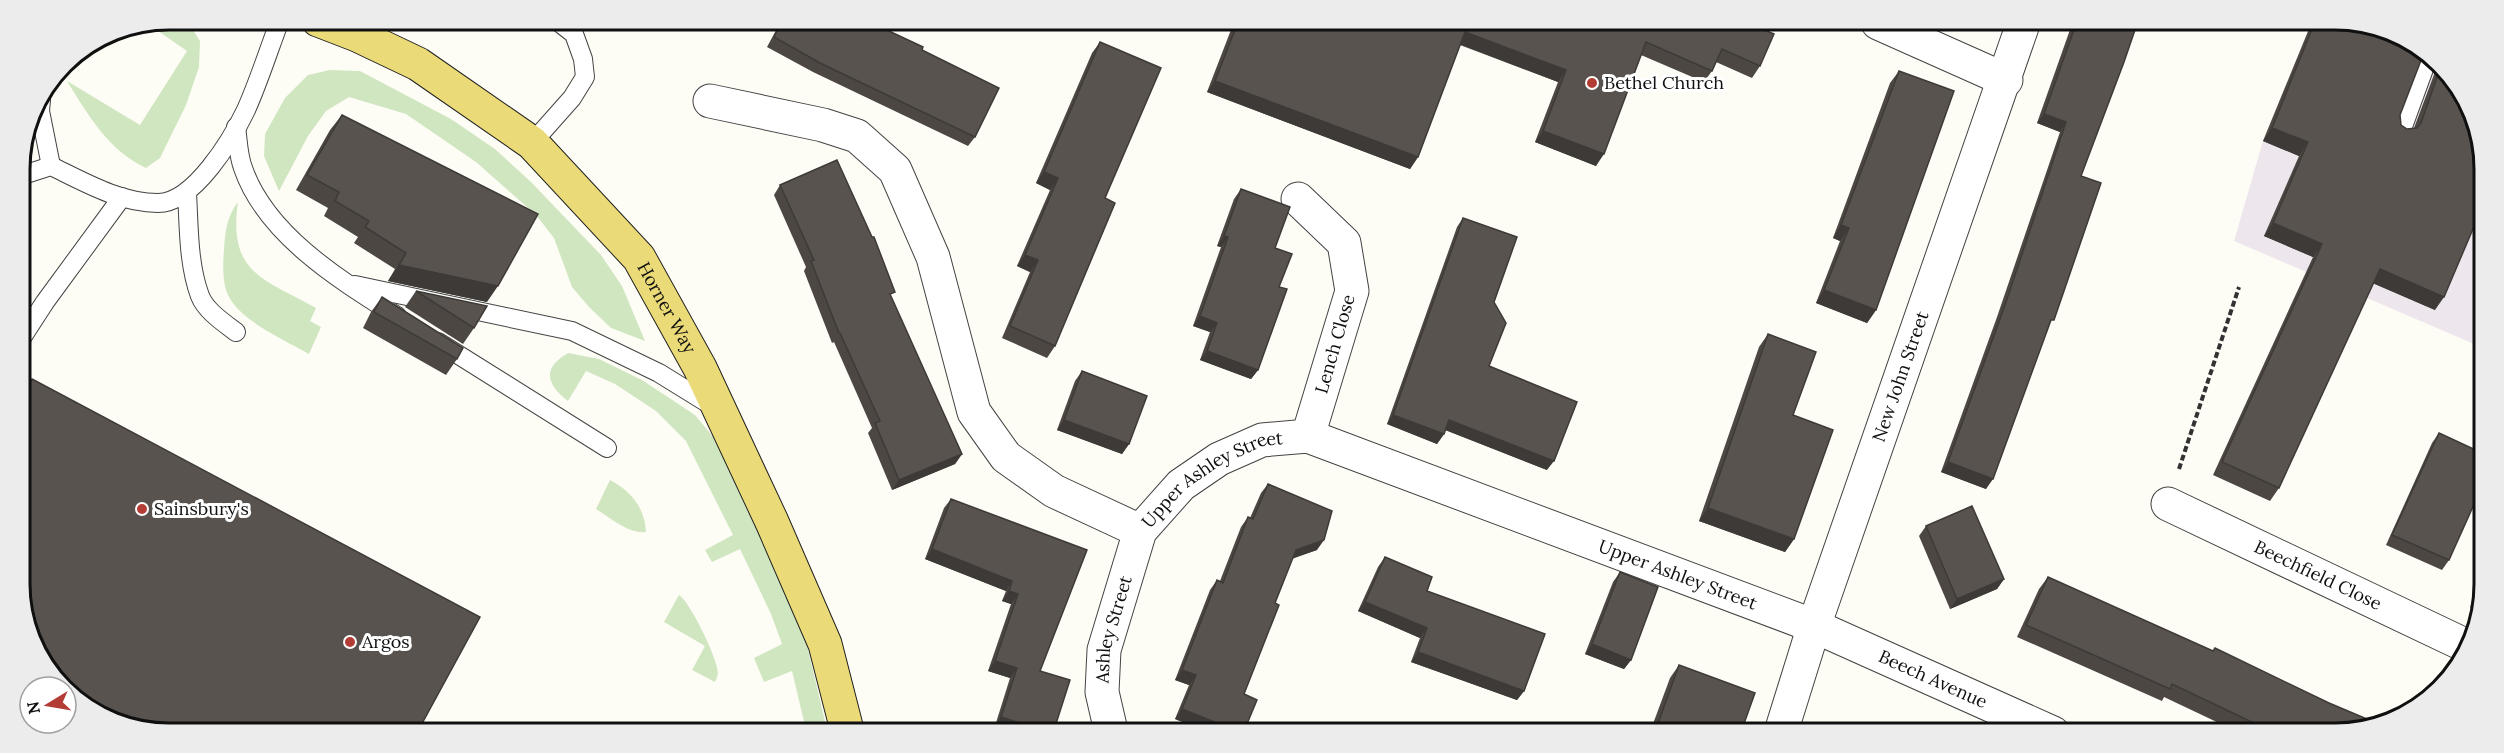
<svg xmlns="http://www.w3.org/2000/svg" width="2504" height="753" font-family="Lora,serif">
	<style>
		.industrial { fill: #ede6ed }
		.green { fill: #d0e6c0 }
		.lines { fill: none; stroke-linecap: round; stroke-linejoin: round }
		.lane-casing { stroke: #434343; stroke-width: 20 }
		.street-casing { stroke: #434343; stroke-width: 35 }
		.primary-casing { stroke: #212121; stroke-width: 35 }
		.path { stroke: #323232; stroke-width: 4; stroke-dasharray: 6 3; stroke-linecap: butt }
		.lane { stroke: #fff; stroke-width: 18 }
		.street { stroke: #fff; stroke-width: 33 }
		.primary { stroke: #ebdb78; stroke-width: 33 }
		.wall { fill: #4c4743 }
		.shaded-wall { fill: #3e3a37 }
		.building { fill: #58534e; stroke: #3e3a37; stroke-width: 1.5 }
		.poi-dot { fill: #b33d35; stroke: #fff; stroke-width: 2 }
		.labels { text-anchor: middle; stroke-width: 6; stroke-linejoin: round; paint-order: stroke }
		.poi-label { font-size: 18px; fill: #101010; stroke: #fff; text-anchor: start }
		.street-label { font-size: 18px; fill: #101010; stroke: #fff }
		.rim { fill: none; stroke: #101010; stroke-width: 3 }
	</style>
	<rect width="100%" height="100%" fill="#fefdf5"/>
	<path class="industrial" d="M2311 24H2374L2447 70 2482 140 2481 347 2234 241 2263 141Z"/>
	<g class="green">
		<path d="M169 20H182L189 24 200 41 199 67 186 105 160 158 146 168C109 151 88 115 67 81L140 125 187 51 148 24Z"/>
		<path d="M330 70 360 71 451 119 495 149 531 182 601 255 622 286 645 341 611 328 589 307 572 287 554 238 536 215 476 162 406 114 349 97 326 111 308 136 279 191 264 156 265 134 285 98 308 75Z"/>
		<path d="M238 202C228 273 263 279 316 308L310 321 321 327 309 354C285 340 240 321 228 295 222 282 223 263 224 249 225 232 227 216 238 202Z"/>
		<path d="M568 353 599 359 642 380 695 415 714 438 746 503 807 645 827 730H806L792 671 764 682 754 658 782 644 771 614 740 549 712 562 705 550 733 535 686 441 656 411 615 384 586 371 568 401C546 384 542 368 568 353Z"/>
		<path d="M610 480C631 491 645 508 646 532 628 534 611 518 596 509Z"/>
		<path d="M679 595C690 602 718 659 718 673 718 674 716 681 715 682L692 670 705 646 664 622Z"/>
	</g>
	<g class="lines">
		<g class="lane-casing">
			<g id="lane">
				<path d="M38 101 41 100 40 111 51 166"/>
				<path d="M236 127C238 140 238 155 243 168 266 235 340 280 397 316"/>
				<path d="M2401 132 2428 58"/>
				<path d="M532 143 572 98 585 77 583 59 574 34 556 20"/>
				<path d="M20 176 51 166C84 182 120 203 158 203 194 203 232 139 246 110 259 81 269 49 280 20"/>
				<path d="M187 193C189 226 188 264 200 296 206 311 223 322 236 332"/>
				<path d="M355 285 572 331 659 373 714 407"/>
				<path d="M21 339 45 302 122 197"/>
				<path d="M438 342 607 448"/>
			</g>
		</g>
		<g class="street-casing">
			<g id="street">
				<path d="M1878 23 2006 80"/>
				<path d="M710 101 823 125 857 136 895 170 933 257 974 412 1006 457 1054 491 1140 531"/>
				<path d="M1298 199 1344 243 1352 291 1308 436"/>
				<path id="s1" d="M2168 504 2469 647"/>
				<path id="s2" d="M1111 731 1102 692 1104 650 1140 531 1181 485 1219 459 1262 440 1308 436 1814 626 2053 733"/>
				<path id="s3" d="M1781 732 1814 626 2023 24"/>
			</g>
		</g>
		<g class="primary-casing">
			<g id="primary">
				<path id="s4" d="M318 20 357 35 418 64 532 143 639 258 700 368 772 522 825 644 847 730"/>
			</g>
		</g>
		<g class="path">
			<path d="M2179 469 2239 287"/>
			<path d="M2472 608 2480 589"/>
		</g>
		<use href="#lane" class="lane"/>
		<use href="#street" class="street"/>
		<use href="#primary" class="primary"/>
	</g>
	<g class="wall">
		<path d="M669 21H693L673 30Z"/>
		<path d="M781 21H855L870 29 874 24 922 50 975 137 968 146 813 72 767 47Z"/>
		<path d="M1234 22 1758 23 1757 27 1760 66 1752 78 1716 62 1712 71 1704 82 1641 55 1596 166 1535 142 1558 82 1460 45 1418 157 1410 169 1207 92Z"/>
		<path d="M2072 24H2137L2081 176 2048 329 1986 489 1941 472 1997 317 2060 132 2037 123Z"/>
		<path d="M2311 24H2374L2400 115 2401 125 2407 129 2414 128 2438 64 2447 70 2435 310 2373 283 2279 488 2270 501 2213 475 2313 257 2264 236 2299 156 2263 141Z"/>
		<path d="M1100 42 1105 198 1055 346 1047 358 1002 338 1030 272 1017 266 1050 190 1036 183 1092 53Z"/>
		<path d="M1899 71 1876 310 1867 323 1816 303 1840 241 1833 238 1890 83Z"/>
		<path d="M342 115 487 302 388 281 395 269 354 243 358 237 324 216 328 208 296 190 330 130Z"/>
		<path d="M780 185 891 297 962 454 955 464 892 490 868 433 872 428 834 342 832 343 804 271 806 267 774 195Z"/>
		<path d="M1241 189 1275 248 1279 287 1258 370 1251 379 1200 360 1210 332 1193 326 1221 247 1217 246 1234 199Z"/>
		<path d="M1463 218 1494 302 1489 366 1547 470 1445 430 1444 434 1437 444 1387 424 1457 227Z"/>
		<path d="M416 291 474 328 463 344 405 307Z"/>
		<path d="M382 297 457 359 446 375 363 328 371 312Z"/>
		<path d="M1768 334 1793 415 1794 539 1785 552 1699 521 1759 347Z"/>
		<path d="M1082 371 1129 444 1122 454 1057 430 1075 381Z"/>
		<path d="M2439 433 2449 560 2442 570 2386 545 2432 443Z"/>
		<path d="M1268 484 1317 550 1292 558 1275 603 1244 694V731H1205L1175 719 1189 685 1175 680 1210 590 1217 580 1220 581 1241 527 1248 517 1250 518 1261 493Z"/>
		<path d="M951 499 1087 550 1040 671 1054 730H1007L995 726 1010 678 988 671 1011 604 1002 601 1006 591 925 559 944 508Z"/>
		<path d="M1926 526 2004 579 1997 589 1950 609 1919 536Z"/>
		<path d="M1385 557 1427 591 1524 691 1517 700 1411 662 1420 638 1358 611 1378 567Z"/>
		<path d="M1620 572 1631 660 1624 669 1585 654 1613 582Z"/>
		<path d="M2048 577 2345 733H2240L2164 697 2162 701 2017 637 2039 589Z"/>
		<path d="M1679 665 1741 732H1650L1670 678Z"/>
	</g>
	<g class="shaded-wall">
		<path d="M679 21H693L673 30Z"/>
		<path d="M1465 32 1566 70 1558 82 1457 43Z"/>
		<path d="M1215 81 1418 157 1410 169 1207 92Z"/>
		<path d="M2044 114 2066 122 2060 132 2037 123Z"/>
		<path d="M2272 128 2308 142 2299 156 2263 141Z"/>
		<path d="M1543 131 1604 154 1596 166 1535 142Z"/>
		<path d="M1044 172 1058 178 1050 190 1036 183Z"/>
		<path d="M2273 223 2322 244 2313 257 2264 236Z"/>
		<path d="M1841 225 1849 228 1840 241 1833 238Z"/>
		<path d="M1224 236 1228 237 1221 247 1217 246Z"/>
		<path d="M1025 255 1038 260 1030 272 1017 266Z"/>
		<path d="M399 265 498 286 487 302 388 281Z"/>
		<path d="M2380 269 2444 297 2435 310 2370 282Z"/>
		<path d="M1824 290 1876 310 1867 323 1816 303Z"/>
		<path d="M1200 316 1217 323 1210 332 1193 326Z"/>
		<path d="M1207 351 1258 370 1251 379 1200 360Z"/>
		<path d="M1393 415 1444 434 1437 444 1387 424Z"/>
		<path d="M1064 420 1129 444 1122 454 1057 430Z"/>
		<path d="M1449 420 1554 461 1547 470 1443 429Z"/>
		<path d="M962 454 955 464 892 490 899 480Z"/>
		<path d="M1948 462 1993 479 1986 489 1941 472Z"/>
		<path d="M1708 508 1794 539 1785 552 1699 521Z"/>
		<path d="M1324 540 1317 550 1289 560 1296 550Z"/>
		<path d="M932 549 1012 581 1006 591 925 559Z"/>
		<path d="M2004 579 1997 589 1950 609 1957 599Z"/>
		<path d="M1009 591 1018 594 1011 604 1002 601Z"/>
		<path d="M1365 602 1427 628 1420 638 1358 611Z"/>
		<path d="M1592 644 1631 660 1624 669 1585 654Z"/>
		<path d="M1418 652 1524 691 1517 700 1411 662Z"/>
		<path d="M995 661 1017 668 1010 678 988 671Z"/>
		<path d="M1182 670 1196 675 1189 685 1175 680Z"/>
		<path d="M1182 709 1237 731H1205L1175 719Z"/>
		<path d="M1001 717 1043 730H1007L995 726Z"/>
	</g>
	<g class="building">
		<path d="M782 21H855L871 30 874 24 923 47 922 50 999 88 975 137 820 63 774 37Z"/>
		<path d="M1238 22H1379L1383 24 1384 22 1758 23 1757 27 1774 34 1760 66 1722 49 1712 71 1646 42 1604 154 1543 131 1566 70 1465 32 1418 157 1215 81Z"/>
		<path d="M2076 24H2137L2124 62 2081 176 2101 183 2054 320H2051L1993 479 1948 462 2004 308 2066 122 2044 114Z"/>
		<path d="M2314 24H2374L2423 55 2400 115 2401 125 2407 129 2417 128 2421 123 2441 66 2447 70 2482 140 2481 210 2444 297 2380 269 2279 488 2222 462 2322 244 2273 223 2308 142 2272 128Z"/>
		<path d="M1100 42 1161 68 1105 198 1115 203 1055 346 1010 326 1038 260 1025 255 1058 178 1044 172Z"/>
		<path d="M1899 71 1954 91 1876 310 1824 290 1849 228 1841 225Z"/>
		<path d="M342 115 538 214 498 286 399 265 406 253 365 227 369 221 335 201 339 192 307 175Z"/>
		<path d="M837 160 872 237H874L895 292 890 294 962 454 899 480 875 423 880 421 840 333H839L811 261 814 260 780 185Z"/>
		<path d="M1241 189 1290 207 1275 248 1292 254 1279 287 1287 289 1258 370 1207 351 1217 323 1200 316 1228 237 1224 236Z"/>
		<path d="M1463 218 1517 237 1494 302 1506 323 1489 366 1577 402 1554 461 1449 420 1444 434 1393 415Z"/>
		<path d="M416 291 487 306 474 328Z"/>
		<path d="M382 297 463 348 457 359 374 312Z"/>
		<path d="M1768 334 1816 352 1793 415 1833 430 1794 539 1708 508Z"/>
		<path d="M1082 371 1147 396 1129 444 1064 420Z"/>
		<path d="M32 379 480 617 419 729H130L66 691V687H62L22 613 21 398Z"/>
		<path d="M2439 433 2480 452V491L2449 560 2392 535Z"/>
		<path d="M1268 484 1332 511 1324 540 1296 550 1275 603 1279 605 1244 694 1257 700 1244 731H1237L1182 709 1196 675 1182 670 1217 580 1223 583 1248 517 1253 519Z"/>
		<path d="M951 499 1087 550 1040 671 1070 680 1054 730H1043L1001 717 1017 668 995 661 1018 594 1009 591 1012 581 932 549Z"/>
		<path d="M1972 506 2004 579 1957 599 1926 526Z"/>
		<path d="M1385 557 1432 577 1427 591 1545 634 1524 691 1418 652 1427 628 1365 602Z"/>
		<path d="M1620 572 1658 587 1631 660 1592 644Z"/>
		<path d="M2048 577 2213 651 2215 648 2329 703 2374 722 2345 733H2275L2172 684 2170 689 2026 625Z"/>
		<path d="M1679 665 1755 693 1741 732H1655Z"/>
		<path d="M1916 729 1918 732H1909Z"/>
	</g>
	<g class="poi-dot">
		<circle cx="1592" cy="83" r="6"/>
		<circle cx="142" cy="509" r="6"/>
		<circle cx="350" cy="642" r="6"/>
	</g>
	<g class="labels">
		<g class="poi-label">
			<text x="1604" y="89">Bethel Church</text>
			<text x="154" y="515">Sainsbury's</text>
			<text x="362" y="648">Argos</text>
		</g>
		<g class="street-label">
			<text dy="6" stroke="none"><textPath href="#s4" startOffset="462">Horner Way</textPath></text>
			<text transform="translate(1335 344) rotate(-74)" y="6">Lench Close</text>
			<text dy="6" stroke="none"><textPath href="#s3" startOffset="375">New John Street</textPath></text>
			<text dy="6" stroke="none"><textPath href="#s2" startOffset="298">Upper Ashley Street</textPath></text>
			<text dy="6" stroke="none"><textPath href="#s2" startOffset="802">Upper Ashley Street</textPath></text>
			<text dy="6" stroke="none"><textPath href="#s1" startOffset="166">Beechfield Close</textPath></text>
			<text dy="6" stroke="none"><textPath href="#s2" startOffset="104">Ashley Street</textPath></text>
			<text dy="6" stroke="none"><textPath href="#s2" startOffset="1078">Beech Avenue</textPath></text>
		</g>
	</g>
	<path d="M0 0H2504V753H0ZM169 30H2335A139 139 0 0 1 2474 169V584A139 139 0 0 1 2335 723H169A139 139 0 0 1 30 584V169A139 139 0 0 1 169 30Z" fill="#ececec" fill-rule="evenodd"/>
	<path class="rim" d="M169 30H2335A139 139 0 0 1 2474 169V584A139 139 0 0 1 2335 723H169A139 139 0 0 1 30 584V169A139 139 0 0 1 169 30Z"/>
	<g transform="translate(48 705) rotate(259)"><circle r="28" fill="#ffffff" stroke="#9f9f9f" stroke-width="1.5"/>
	<path d="M0-4.5L10 22L0 15L-10 22Z" fill="#b33d35"/>
	<text y="-9" font-size="16" font-weight="bold" text-anchor="middle" fill="#101010">N</text>
	</g>
</svg>
